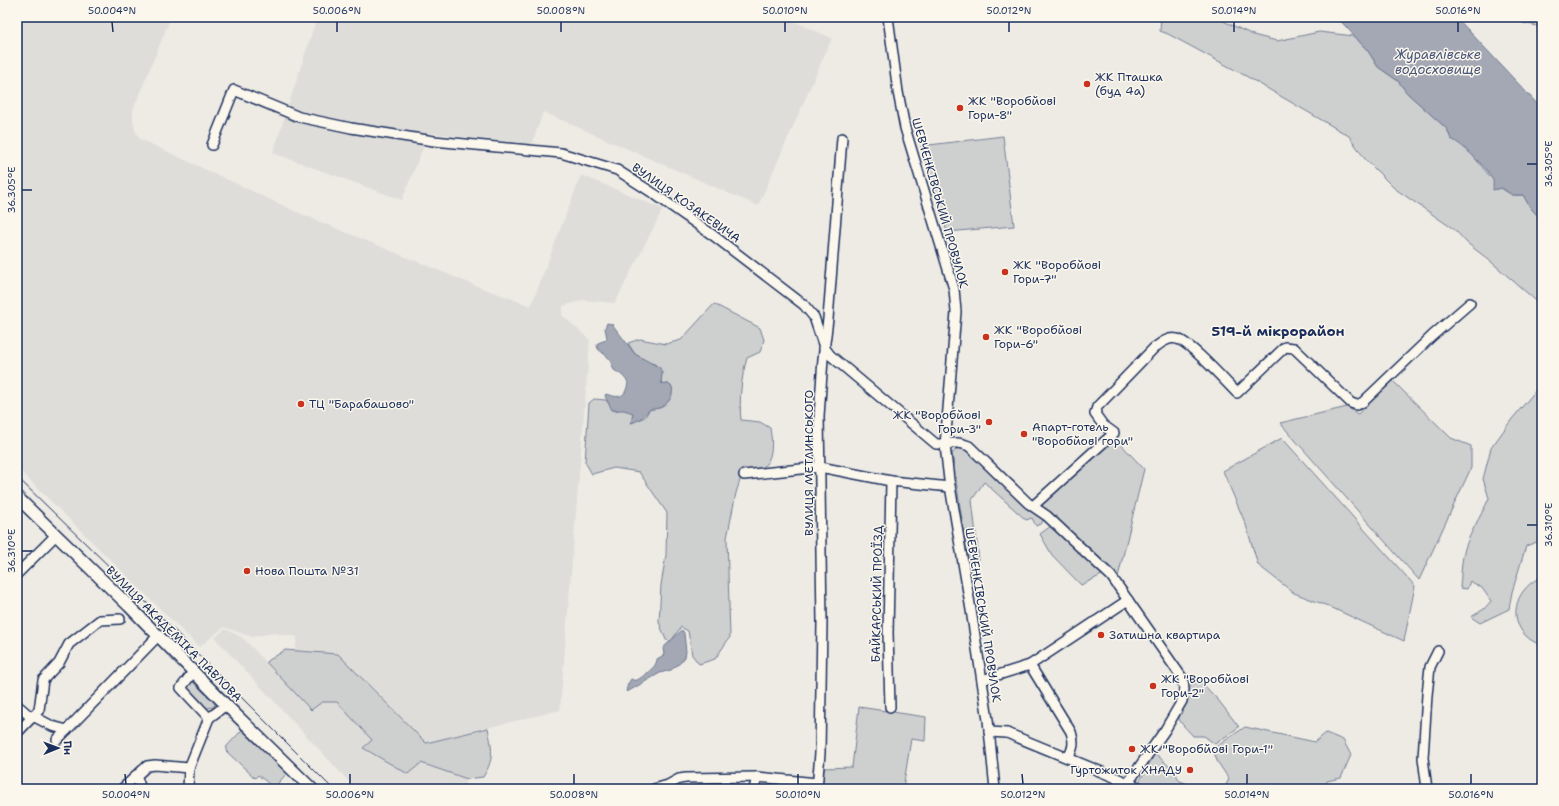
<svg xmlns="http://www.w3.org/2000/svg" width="1559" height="806" font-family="'Shantell Sans',sans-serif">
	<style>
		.built { fill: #deddda }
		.green { fill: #cecfcf; stroke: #747f96 }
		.water { fill: #a3a8b4; stroke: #6d7892 }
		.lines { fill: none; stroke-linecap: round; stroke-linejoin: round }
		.minor-casing { stroke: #1b2f5e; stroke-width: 12 }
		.major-casing { stroke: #1b2f5e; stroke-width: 14 }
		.minor { stroke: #fbf7ec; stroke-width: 9 }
		.major { stroke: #fbf7ec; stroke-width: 11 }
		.tram { stroke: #1b2f5e; stroke-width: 1 }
		.ticks { fill: none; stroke: #1b2f5e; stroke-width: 1.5 }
		.poi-dot { fill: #c8321e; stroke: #fbf7ec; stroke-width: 1.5 }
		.labels { text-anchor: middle; stroke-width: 3; stroke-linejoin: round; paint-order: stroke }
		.poi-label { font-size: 12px; fill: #1b2f5e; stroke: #fbf7ec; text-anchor: start }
		.street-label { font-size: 12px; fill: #1b2f5e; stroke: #fbf7ec }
		.water-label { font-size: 13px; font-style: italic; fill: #445378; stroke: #fbf7ec }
		.quarter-label { font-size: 14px; font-weight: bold; fill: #1b2f5e; stroke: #fbf7ec }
		.neatline { fill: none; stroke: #1b2f5e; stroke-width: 1.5 }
		.ticks-label { font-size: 10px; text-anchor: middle; fill: #1b2f5e }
	</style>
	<rect width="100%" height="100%" fill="#eeebe4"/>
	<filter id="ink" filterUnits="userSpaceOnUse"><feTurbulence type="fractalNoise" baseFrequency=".025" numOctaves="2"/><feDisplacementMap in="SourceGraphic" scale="8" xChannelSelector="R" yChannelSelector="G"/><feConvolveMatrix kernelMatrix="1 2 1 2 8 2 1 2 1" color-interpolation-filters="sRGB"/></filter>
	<g filter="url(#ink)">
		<g class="built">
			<path d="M17 17H171L133 110V119L135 130 140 139 299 213 474 285 531 306 581 175 663 209 615 303 583 300 563 306 562 315 590 340 560 710 426 743 338 654 295 651 297 637 274 633 252 637 224 627 199 647 17 468Z"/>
			<path d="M317 17H784L832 38 758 206 543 112 532 144 429 133 402 200 273 153Z"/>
			<path d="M225 629 243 638 311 709 322 702H337L372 740 363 749 408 774 421 763 467 779 463 789H356L215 638Z"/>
		</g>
		<g class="green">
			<path d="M1161 17H1215L1253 35 1277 41 1319 32 1354 36 1368 51 1378 67 1398 81 1407 93 1447 129 1451 139C1475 148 1489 185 1511 194 1514 196 1519 195 1523 195L1530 207 1542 220V306L1489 260 1467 243 1455 230 1394 188 1365 159 1349 136 1246 76 1168 34 1160 31Z"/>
			<path d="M1515 17H1542V27L1523 23Z"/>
			<path d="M1003 136 1014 226 947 232 921 146Z"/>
			<path d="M714 304 760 328 764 340 760 352 747 358C741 379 739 399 741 420L760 422 770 428C772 440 774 458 763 467 758 471 748 472 742 474L736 493 727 538 730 637 715 659 699 664 692 655 688 631 681 627 671 641 666 640 659 622 661 585 666 555 667 513 639 472 614 468 592 474 585 462 589 403 594 399 606 400 613 410 615 411 621 409 630 411 634 415 631 423 645 417 649 410C654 408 658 409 662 407 669 403 674 394 672 387L668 384 661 383 662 373 655 364 647 362 635 354 628 343 640 339 666 344 681 340Z"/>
			<path d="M1393 381 1451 438 1471 446V468L1419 580 1280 423 1347 407 1358 414Z"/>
			<path d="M1542 383V540L1526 546 1512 592 1509 609 1480 623 1471 617 1484 609 1491 601 1482 588 1470 581 1467 589 1460 588C1461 578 1461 567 1463 556 1467 536 1481 517 1489 498L1483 479 1491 448 1512 419Z"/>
			<path d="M1282 438 1415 586 1404 641 1328 606 1294 593 1258 565 1246 525 1223 471Z"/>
			<path d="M1111 439 1117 440 1144 469 1117 581 1036 506Z"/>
			<path d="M961 446H965L1043 520 1042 523 1036 526 1032 518 1026 520 984 482 972 500 979 560H968L952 453Z"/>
			<path d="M1051 526 1104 574 1081 585 1052 555 1040 534Z"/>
			<path d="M1542 577V646C1537 643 1531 641 1526 636 1506 616 1518 586 1542 577Z"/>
			<path d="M285 650 338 654 426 743 488 728C492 749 495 758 483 777L467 779 421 763 408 774 363 748 372 740 337 702H322L311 710 266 662Z"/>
			<path d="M190 682H193L215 703 214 707 206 708 187 688Z"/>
			<path d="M1201 682 1219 701 1239 727 1215 744 1204 736H1193C1189 731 1183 726 1180 721 1174 709 1187 691 1193 683Z"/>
			<path d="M859 707 926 717 925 741 911 739 903 789H822L824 768 852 767Z"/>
			<path d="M1245 727 1315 742 1326 733 1343 740 1351 755 1341 778 1327 781 1324 789H1224L1229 779 1217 761 1213 749Z"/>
			<path d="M243 729 287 773 274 788 258 775 255 778 226 751 227 746Z"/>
			<path d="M1155 753 1174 771 1180 781 1188 784 1193 789H1154L1139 782Z"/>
		</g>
		<g class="water">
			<path d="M1337 17H1456L1542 109V221L1530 207 1523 195H1512L1502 188 1493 190C1493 187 1494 181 1492 178 1488 169 1460 142 1451 139L1447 129 1407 93 1398 81 1378 67 1368 51Z"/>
			<path d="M607 323 612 324 635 354 660 368 662 373 661 383 668 384 672 387C674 394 669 403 662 407 658 409 654 408 649 410 644 416 639 421 631 423L633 413 624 410H612L605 396 606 394C620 399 626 397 628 382L622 375 614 370 609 358 598 349 597 345 598 343 606 340 607 338 605 328Z"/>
			<path d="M682 630 684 633 686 652 685 657 680 663 671 670 660 673 627 692 626 691 628 684 631 679C634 680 634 681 637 680 640 679 654 668 655 665 656 663 657 661 657 659L664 655 663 648Z"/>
		</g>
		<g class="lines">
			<g class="minor-casing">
				<g id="minor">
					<path d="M888 17 898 92 905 128 954 289 956 312 945 445 949 480 971 610 988 720 995 789"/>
					<path d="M212 145 234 90 299 117 351 128 434 141 561 153 617 170 656 195 714 236 804 305 814 317 824 347 830 355 936 444C950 445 954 440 969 446L1028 503 1047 516 1111 576 1183 679 1184 690 1182 701 1165 730 1128 783"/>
					<path d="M744 475 820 467 891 481 950 487"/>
					<path d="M1033 506 1114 433 1103 425 1095 414 1097 407 1154 348C1161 343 1168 337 1177 339 1189 341 1226 382 1237 393L1285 347 1294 348 1351 403 1357 405 1363 402 1432 336 1470 303"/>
					<path d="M17 574 56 535"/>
					<path d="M1030 665 1071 732C1074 742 1074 748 1068 757"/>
					<path d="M193 672 181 688 209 718"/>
					<path d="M982 680 1030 665 1128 600"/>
					<path d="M17 705 32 718"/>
					<path d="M890 707 888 633 891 481"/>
					<path d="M33 716 52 726 67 730"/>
					<path d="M989 732 1007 733 1143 789"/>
					<path d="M17 733 39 710 43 680 59 663 69 644 100 620 120 619"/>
					<path d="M57 740 158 636"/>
					<path d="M136 775 141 789"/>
					<path d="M122 789 147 766 155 765 189 768"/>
					<path d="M188 789 189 768 209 718 226 705"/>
					<path d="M654 789 668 785 679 779 686 778 757 777 817 783"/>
					<path d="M754 789 757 777"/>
					<path d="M817 789 820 753 822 622 819 416 823 359 828 319 842 138"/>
					<path d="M1427 789 1423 758 1427 695 1430 667 1438 651"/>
				</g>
			</g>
			<g class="major-casing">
				<path id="major" d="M17 497 129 606 226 705 312 789"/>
			</g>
			<use href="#minor" class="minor"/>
			<use href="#major" class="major"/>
			<path class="tram" d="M17 477 150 606 333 789"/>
		</g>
	</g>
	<path class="ticks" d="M112 22 113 32M337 22V32M561 22V32M785 22V32M1009 22V32M1234 22V32M1458 22V32M1527 164H1537M22 190H32M1527 525H1537M22 551H32M125 774 126 784M350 774V784M574 774V784M798 774V784M1022 774 1023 784M1247 774V784M1471 774V784"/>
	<g class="poi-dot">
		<circle cx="1087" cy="84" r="4"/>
		<circle cx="960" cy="108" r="4"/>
		<circle cx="1005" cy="272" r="4"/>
		<circle cx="986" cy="337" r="4"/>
		<circle cx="301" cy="404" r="4"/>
		<circle cx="989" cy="422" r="4"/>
		<circle cx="1024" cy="434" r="4"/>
		<circle cx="247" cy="571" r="4"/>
		<circle cx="1101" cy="635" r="4"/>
		<circle cx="1153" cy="686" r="4"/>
		<circle cx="1132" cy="749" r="4"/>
		<circle cx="1190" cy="770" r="4"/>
	</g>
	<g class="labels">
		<g class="poi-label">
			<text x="1095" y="81">ЖК Пташка<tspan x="1095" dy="14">(буд 4а)</tspan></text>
			<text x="968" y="105">ЖК "Воробйові<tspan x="968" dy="14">Гори-8"</tspan></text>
			<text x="1013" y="269">ЖК "Воробйові<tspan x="1013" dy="14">Гори-7"</tspan></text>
			<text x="994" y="334">ЖК "Воробйові<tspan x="994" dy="14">Гори-6"</tspan></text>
			<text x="309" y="408">ТЦ "Барабашово"</text>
			<text x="981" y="419" text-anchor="end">ЖК "Воробйові<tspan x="981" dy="14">Гори-3"</tspan></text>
			<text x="1032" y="431">Апарт-готель<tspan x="1032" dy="14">"Воробйові гори"</tspan></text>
			<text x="255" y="575">Нова Пошта №31</text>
			<text x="1109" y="639">Затишна квартира</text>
			<text x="1161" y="683">ЖК "Воробйові<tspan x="1161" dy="14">Гори-2"</tspan></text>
			<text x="1140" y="753">ЖК "Воробйові Гори-1"</text>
			<text x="1182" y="774" text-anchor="end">Гуртожиток ХНАДУ</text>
		</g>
		<g class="street-label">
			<text transform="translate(686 203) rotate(35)" y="4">ВУЛИЦЯ КОЗАКЕВИЧА</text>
			<text transform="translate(940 203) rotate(74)" y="4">ШЕВЧЕНКІВСЬКИЙ ПРОВУЛОК</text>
			<text transform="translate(809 463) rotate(-90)" y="4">ВУЛИЦЯ МЕТЛИНСЬКОГО</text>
			<text transform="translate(877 594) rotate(-89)" y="4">БАЙКАРСЬКИЙ ПРОЇЗД</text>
			<text transform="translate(983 615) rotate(81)" y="4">ШЕВЧЕНКІВСЬКИЙ ПРОВУЛОК</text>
			<text transform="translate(174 634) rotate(45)" y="4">ВУЛИЦЯ АКАДЕМІКА ПАВЛОВА</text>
		</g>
		<g class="water-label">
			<text x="1438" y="59">Журавлівське<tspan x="1438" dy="15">водосховище</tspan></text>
		</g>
		<g class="quarter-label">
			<text x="1278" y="336">519-й мікрорайон</text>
		</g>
	</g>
	<rect width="1559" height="806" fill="none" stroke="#fbf7ec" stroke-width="44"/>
	<g transform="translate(58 748) rotate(89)" stroke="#fbf7ec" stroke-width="3" paint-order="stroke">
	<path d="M0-3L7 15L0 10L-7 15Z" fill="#1b2f5e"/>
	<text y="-6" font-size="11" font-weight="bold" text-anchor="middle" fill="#1b2f5e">Пн</text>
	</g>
	<rect x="22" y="22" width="1515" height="762" class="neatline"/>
	<g class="ticks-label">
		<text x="112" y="14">50.004°N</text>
		<text x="337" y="14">50.006°N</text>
		<text x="561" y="14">50.008°N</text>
		<text x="785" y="14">50.010°N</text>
		<text x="1009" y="14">50.012°N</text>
		<text x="1234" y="14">50.014°N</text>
		<text x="1458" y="14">50.016°N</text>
		<text transform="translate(1548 164) rotate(-90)" y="4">36.305°E</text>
		<text transform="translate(11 190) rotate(-90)" y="4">36.305°E</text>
		<text transform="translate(1548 525) rotate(-90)" y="4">36.310°E</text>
		<text transform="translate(11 551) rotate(-90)" y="4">36.310°E</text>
		<text x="126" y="798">50.004°N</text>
		<text x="350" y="798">50.006°N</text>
		<text x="574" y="798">50.008°N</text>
		<text x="798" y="798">50.010°N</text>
		<text x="1023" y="798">50.012°N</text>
		<text x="1247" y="798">50.014°N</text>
		<text x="1471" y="798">50.016°N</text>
	</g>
</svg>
